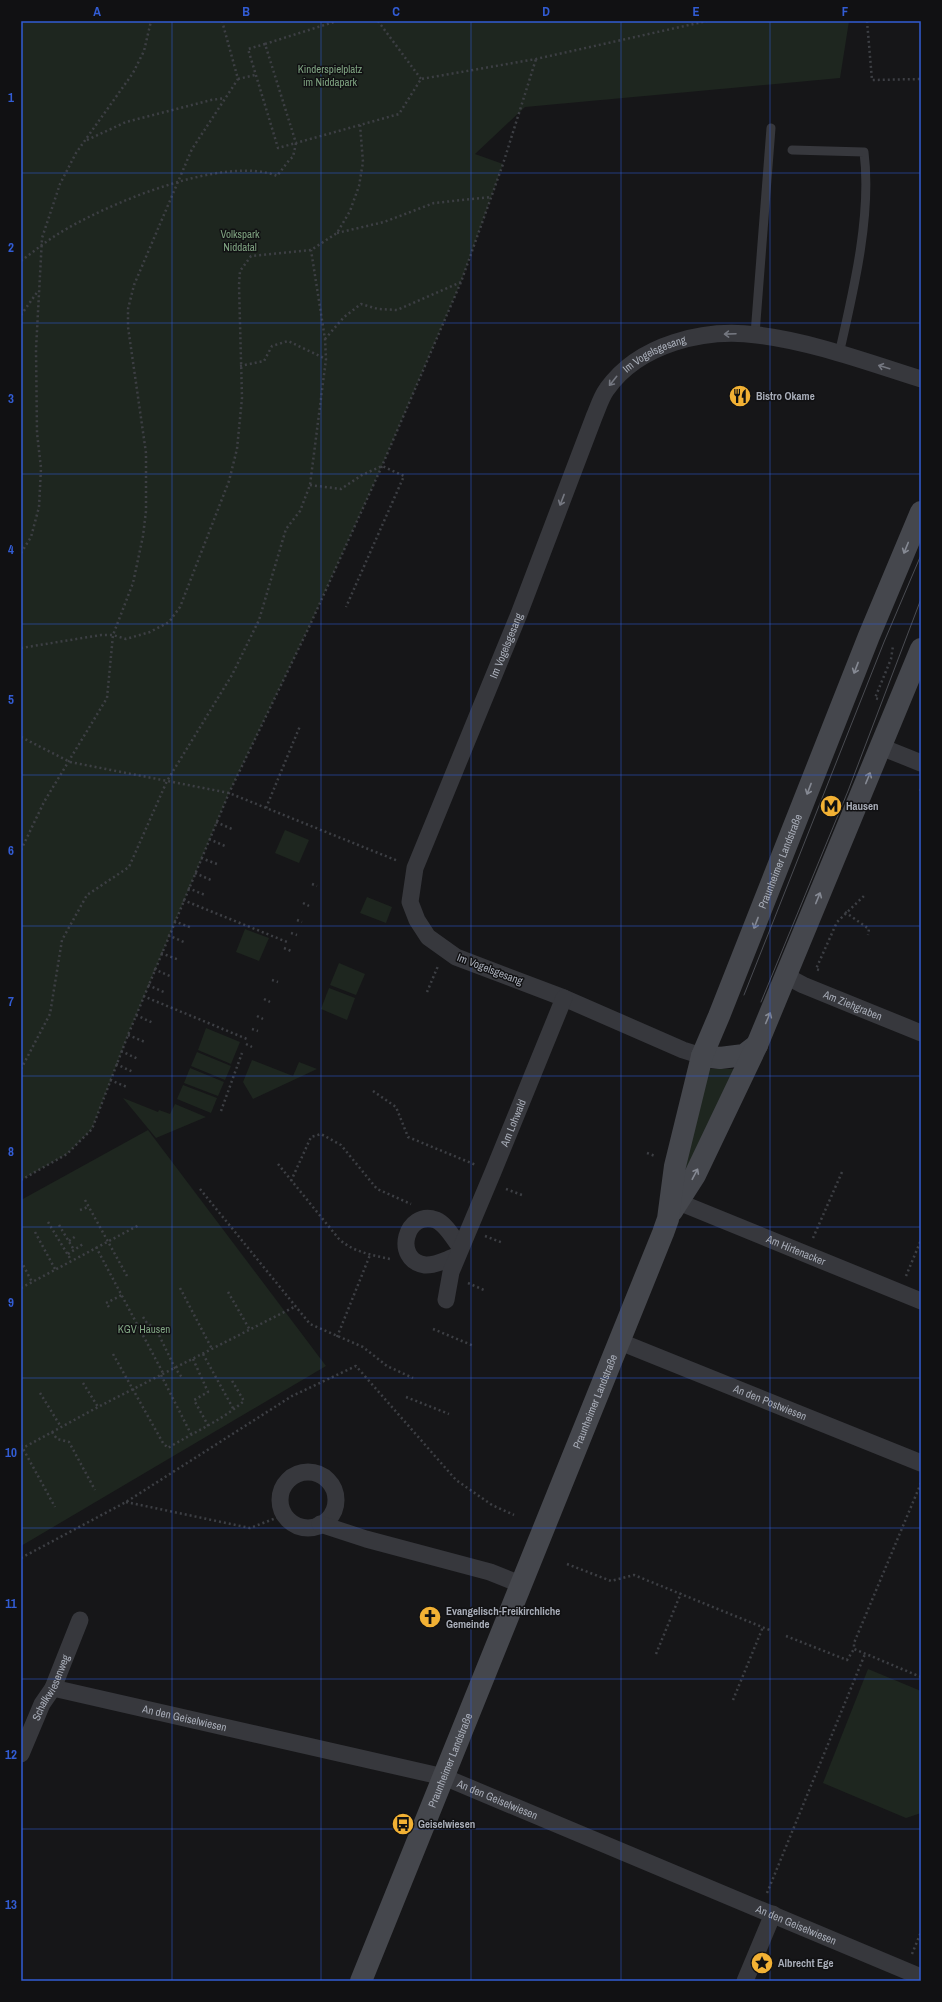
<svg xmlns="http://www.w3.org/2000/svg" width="942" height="2002" font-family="'Archivo Narrow',sans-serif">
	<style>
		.green { fill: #1e261f }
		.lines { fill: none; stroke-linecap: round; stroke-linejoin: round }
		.path { stroke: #3d3f44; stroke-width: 2.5; stroke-dasharray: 2 3; stroke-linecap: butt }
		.lane { stroke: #37383d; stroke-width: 9 }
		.street { stroke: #37383d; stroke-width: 17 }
		.secondary { stroke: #45474d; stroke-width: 22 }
		.tram { stroke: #4a4c52; stroke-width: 1 }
		.oneway { stroke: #757881 }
		.oneway2 { stroke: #858993 }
		.grid { fill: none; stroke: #325cd3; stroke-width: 1; stroke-opacity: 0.55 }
		.labels { text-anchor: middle; stroke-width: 3; stroke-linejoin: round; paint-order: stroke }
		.park-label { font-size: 11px; fill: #7fa381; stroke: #111113 }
		.street-label { font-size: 11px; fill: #a8adb8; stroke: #111113 }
		.poi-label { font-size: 11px; font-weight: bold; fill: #a8adb8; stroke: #111113; text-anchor: start }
		.neatline { fill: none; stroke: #325cd3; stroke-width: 1.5 }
		.grid-label { font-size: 13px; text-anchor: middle; font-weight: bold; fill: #325cd3 }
	</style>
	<rect width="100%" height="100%" fill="#161618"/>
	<g class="green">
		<path d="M21 21H849L840 78 525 107 475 154 503 164 461 282 382 466 310 625 229 793 128 1035 92 1129 67 1154 21 1180Z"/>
		<path d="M285 830 309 840 299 863 275 853Z"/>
		<path d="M367 897 392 907 386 923 360 913Z"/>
		<path d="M245 929 269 938 259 961 236 952Z"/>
		<path d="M339 963 365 974 356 995 330 985Z"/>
		<path d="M329 988 355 998 347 1020 321 1009Z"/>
		<path d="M206 1028 240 1042 231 1064 198 1050Z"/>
		<path d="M197 1052 231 1066 225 1080 191 1066Z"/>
		<path d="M252 1060 293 1076 299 1062 317 1069 253 1099 243 1082Z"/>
		<path d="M190 1068 224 1082 218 1096 184 1083Z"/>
		<path d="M709 1069H734L683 1184 682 1160Z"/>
		<path d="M183 1085 217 1098 211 1113 177 1099Z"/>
		<path d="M123 1098 158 1112 159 1110 170 1114 175 1104 206 1117 156 1138Z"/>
		<path d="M148 1130 326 1366 21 1546V1200Z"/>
		<path d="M868 1669 921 1691V1813L906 1818 823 1783Z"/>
	</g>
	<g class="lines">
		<g class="path">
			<path d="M378 21 421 79"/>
			<path d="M867 21 872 80 921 79"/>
			<path d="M265 44 337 21"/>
			<path d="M238 79 255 75"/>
			<path d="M87 140 126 122 211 100 225 98"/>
			<path d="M337 233 384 222 434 203 491 197"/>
			<path d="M21 261C33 252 45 242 58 234 104 205 225 154 277 176L290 159 293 157 296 143 278 148 248 49 265 44 296 143 399 114 421 79 536 59 707 21"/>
			<path d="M21 315 38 291"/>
			<path d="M325 339 344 317 361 304 378 309 397 310 461 282"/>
			<path d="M240 366 264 361 272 346 288 341 326 359"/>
			<path d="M310 485 341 489 362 475 382 466 404 476 346 607"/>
			<path d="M21 553 31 537 39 507 41 468 37 433 36 349 42 238 60 184 76 153 133 73 144 51 151 21"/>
			<path d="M21 648 101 635H113L126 639 150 632 169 622 180 607 229 481 237 449 242 398 239 285 240 271 251 256 311 250 337 233 350 211 359 186 363 162 360 125"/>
			<path d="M878 699 875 698 891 659 893 646"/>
			<path d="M21 737 70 762 229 793 398 861"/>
			<path d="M920 791 921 788"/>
			<path d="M266 808 300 726"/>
			<path d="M216 822 232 829"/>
			<path d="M209 839 225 846"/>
			<path d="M21 850 44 802 107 698 113 635 133 583 143 536 146 511V453L128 327V309L134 285 192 149 238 79 222 21"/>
			<path d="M201 858 217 864"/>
			<path d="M195 873 211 880"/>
			<path d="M312 884 317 886"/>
			<path d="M188 888 205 895"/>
			<path d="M183 900 287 942"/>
			<path d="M303 903 309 906"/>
			<path d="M845 912 869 929 868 935"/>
			<path d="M297 920 302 922"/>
			<path d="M174 921 192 928"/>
			<path d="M291 933 297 935"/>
			<path d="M168 935 186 943"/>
			<path d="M284 948 291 951"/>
			<path d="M161 953 179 960"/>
			<path d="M154 969 172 977"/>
			<path d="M819 970 816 969 837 922 866 894"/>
			<path d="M272 980 278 982"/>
			<path d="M148 985 166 993"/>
			<path d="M427 992 438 966"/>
			<path d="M143 996 247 1039"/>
			<path d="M264 999 270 1002"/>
			<path d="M136 1015 153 1023"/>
			<path d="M257 1016 263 1019"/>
			<path d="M252 1029 258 1031"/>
			<path d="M128 1035 145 1042"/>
			<path d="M246 1044 252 1047"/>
			<path d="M121 1051 138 1059"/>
			<path d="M116 1064 133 1072"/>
			<path d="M21 1069 50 1014 62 940 87 895 129 867 167 781 232 675 259 620 286 529 300 511 310 485 326 359 325 339 311 250"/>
			<path d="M110 1080 127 1087"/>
			<path d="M373 1091 396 1107 408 1137 476 1165"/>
			<path d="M221 1111 242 1053"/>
			<path d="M647 1153 655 1156"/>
			<path d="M278 1164 339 1239C353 1252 372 1255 390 1259"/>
			<path d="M21 1180 67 1154 92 1129 128 1035 229 793 310 625 382 466 461 282 503 164 536 59"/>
			<path d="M291 1181 311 1137 321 1134 341 1145 377 1189 411 1204"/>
			<path d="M200 1189 310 1324 363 1347 387 1366 413 1378"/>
			<path d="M506 1189 522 1195"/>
			<path d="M85 1200 127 1276"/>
			<path d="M80 1210 88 1207"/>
			<path d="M48 1222 71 1260"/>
			<path d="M59 1225 74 1250"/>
			<path d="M35 1232 55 1269"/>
			<path d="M485 1236 503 1243"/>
			<path d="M813 1238 842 1172"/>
			<path d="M69 1241 76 1236"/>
			<path d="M96 1247 163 1373"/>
			<path d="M68 1254 83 1244"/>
			<path d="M21 1261 32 1282"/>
			<path d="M906 1276 921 1240"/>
			<path d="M468 1283 484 1290"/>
			<path d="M21 1288 139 1225"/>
			<path d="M180 1288 212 1349"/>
			<path d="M228 1292 250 1330"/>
			<path d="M109 1307 106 1303 122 1295"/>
			<path d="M143 1317 147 1323 156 1329 175 1368 183 1379"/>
			<path d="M433 1329 474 1346"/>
			<path d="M337 1337 370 1255"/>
			<path d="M113 1354 163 1443 168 1448C194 1432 221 1421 244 1401L231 1379"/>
			<path d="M203 1354 234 1410"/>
			<path d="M193 1359 208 1392 194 1400 209 1427"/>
			<path d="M161 1375 191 1434"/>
			<path d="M83 1383 98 1407"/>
			<path d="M40 1393 61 1427"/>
			<path d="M406 1397 449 1414"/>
			<path d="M52 1432 57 1439 69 1442 95 1490"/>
			<path d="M21 1445 55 1507"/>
			<path d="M21 1449 98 1407 296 1306"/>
			<path d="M921 1483 854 1643V1649L921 1677"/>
			<path d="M126 1502 250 1528 284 1515"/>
			<path d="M21 1558 126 1502 292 1396 356 1366 456 1480 492 1505 514 1515"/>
			<path d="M567 1564 611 1581 634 1575 772 1631"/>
			<path d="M786 1636 847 1660 854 1649"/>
			<path d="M656 1654 681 1593"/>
			<path d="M733 1700 763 1627"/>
			<path d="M767 1893 865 1654"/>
			<path d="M912 1954 921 1932"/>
		</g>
		<g class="lane">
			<path d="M792 150 864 152C872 215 853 293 839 354"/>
			<path d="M755 334 771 128"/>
		</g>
		<g class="street">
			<path d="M881 747 921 763"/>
			<path id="s1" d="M786 976 803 985 921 1033"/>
			<path id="s2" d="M702 1056 683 1050 564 998 456 957 428 937 417 920 410 902 415 868 519 614 594 417C598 408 601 397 607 389 639 344 704 328 757 335 810 341 870 363 921 379"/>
			<path id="s3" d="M671 1199 921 1301"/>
			<path d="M457 1256C447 1259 435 1266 425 1265 392 1260 406 1209 436 1220 446 1224 454 1239 460 1247"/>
			<path id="s4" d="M446 1300 451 1272 493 1172 564 998"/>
			<path id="s5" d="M618 1341 921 1463"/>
			<circle cx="308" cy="1500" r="28"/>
			<path d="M320 1524 366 1539 490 1572 520 1584"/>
			<path id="s6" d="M53 1688 444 1777 921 1977"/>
			<path id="s7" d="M21 1754 42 1704 53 1688 80 1620"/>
			<path d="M745 1981 773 1914"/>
		</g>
		<g class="secondary">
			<path d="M702 1056 720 1058 744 1055 757 1045"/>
			<path d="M672 1211 695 1175 757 1045 921 649"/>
			<path id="s8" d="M361 1981 663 1233 668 1219 675 1166 702 1056 719 1016 869 636 921 512"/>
		</g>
		<g class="tram">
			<path d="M744 995 884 642 921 555"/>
			<path d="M761 1002 848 791 921 599"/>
		</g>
	</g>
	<defs><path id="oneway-shaft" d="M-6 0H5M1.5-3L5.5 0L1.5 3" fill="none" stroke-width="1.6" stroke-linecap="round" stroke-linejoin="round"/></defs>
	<g class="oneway">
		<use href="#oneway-shaft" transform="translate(730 334) rotate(178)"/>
		<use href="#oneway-shaft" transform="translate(884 367) rotate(-163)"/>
		<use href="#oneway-shaft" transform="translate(613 381) rotate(129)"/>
		<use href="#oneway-shaft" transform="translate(562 500) rotate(111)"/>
	</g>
	<g class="oneway2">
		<use href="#oneway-shaft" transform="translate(906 548) rotate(112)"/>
		<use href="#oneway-shaft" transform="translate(856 668) rotate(111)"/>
		<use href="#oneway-shaft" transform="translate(868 778) rotate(-68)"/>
		<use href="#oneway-shaft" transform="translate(809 789) rotate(111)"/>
		<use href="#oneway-shaft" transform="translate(818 898) rotate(-68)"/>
		<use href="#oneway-shaft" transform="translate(756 923) rotate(111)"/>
		<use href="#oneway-shaft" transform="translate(768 1018) rotate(-67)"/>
		<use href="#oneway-shaft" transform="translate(695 1174) rotate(-62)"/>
	</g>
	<path class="grid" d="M172 21V1981M321 21V1981M471 21V1981M621 21V1981M770 21V1981M21 173H921M21 323H921M21 474H921M21 624H921M21 775H921M21 926H921M21 1076H921M21 1227H921M21 1378H921M21 1528H921M21 1679H921M21 1829H921"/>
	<defs>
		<g id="restaurant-disc" transform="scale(1.15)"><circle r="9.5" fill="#f2b134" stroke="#111113"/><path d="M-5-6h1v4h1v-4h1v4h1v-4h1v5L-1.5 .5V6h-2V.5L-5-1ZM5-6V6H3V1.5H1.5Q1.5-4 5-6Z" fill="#111"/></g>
		<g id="metro-disc" transform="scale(1.15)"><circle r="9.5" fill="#f2b134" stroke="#111113"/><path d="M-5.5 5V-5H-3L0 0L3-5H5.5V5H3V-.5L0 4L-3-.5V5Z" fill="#111"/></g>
		<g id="church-disc" transform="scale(1.15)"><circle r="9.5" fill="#f2b134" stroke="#111113"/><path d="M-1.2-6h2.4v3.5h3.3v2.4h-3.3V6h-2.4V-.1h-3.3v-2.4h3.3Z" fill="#111"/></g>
		<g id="bus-disc" transform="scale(1.15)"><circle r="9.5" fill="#f2b134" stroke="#111113"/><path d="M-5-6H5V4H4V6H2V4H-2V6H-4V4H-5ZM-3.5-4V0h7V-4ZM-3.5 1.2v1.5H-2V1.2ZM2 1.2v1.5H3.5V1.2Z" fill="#111"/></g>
		<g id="sight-disc" transform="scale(1.15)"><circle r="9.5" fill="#f2b134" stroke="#111113"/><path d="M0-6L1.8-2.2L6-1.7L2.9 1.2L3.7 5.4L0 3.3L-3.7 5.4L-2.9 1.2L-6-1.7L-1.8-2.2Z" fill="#111"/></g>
	</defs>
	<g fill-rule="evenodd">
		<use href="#restaurant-disc" x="740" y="396"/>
		<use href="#metro-disc" x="831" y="806"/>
		<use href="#church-disc" x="430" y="1617"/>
		<use href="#bus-disc" x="403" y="1824"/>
		<use href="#sight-disc" x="762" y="1963"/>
	</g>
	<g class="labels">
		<g class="park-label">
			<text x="330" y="73">Kinderspielplatz<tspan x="330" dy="13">im Niddapark</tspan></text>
			<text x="240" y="238">Volkspark<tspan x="240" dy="13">Niddatal</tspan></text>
			<text x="144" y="1333">KGV Hausen</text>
		</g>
		<g class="street-label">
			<text dy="4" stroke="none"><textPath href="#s2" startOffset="950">Im Vogelsgesang</textPath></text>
			<text dy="4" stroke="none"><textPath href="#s2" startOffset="614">Im Vogelsgesang</textPath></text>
			<text dy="4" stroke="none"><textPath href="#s8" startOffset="1198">Praunheimer Landstraße</textPath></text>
			<text transform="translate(490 969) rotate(21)" y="4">Im Vogelsgesang</text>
			<text dy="4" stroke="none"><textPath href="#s1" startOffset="73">Am Ziehgraben</textPath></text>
			<text dy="4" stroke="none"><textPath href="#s4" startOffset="190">Am Lohwald</textPath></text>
			<text dy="4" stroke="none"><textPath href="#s3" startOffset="135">Am Hirtenacker</textPath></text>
			<text dy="4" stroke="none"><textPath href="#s8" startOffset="625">Praunheimer Landstraße</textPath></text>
			<text dy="4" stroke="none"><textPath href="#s5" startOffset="164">An den Postwiesen</textPath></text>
			<text dy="4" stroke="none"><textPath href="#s7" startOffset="73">Schalkwiesenweg</textPath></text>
			<text dy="4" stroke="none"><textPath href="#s6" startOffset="135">An den Geiselwiesen</textPath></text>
			<text dy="4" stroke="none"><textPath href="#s8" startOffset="238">Praunheimer Landstraße</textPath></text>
			<text dy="4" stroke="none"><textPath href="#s6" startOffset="459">An den Geiselwiesen</textPath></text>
			<text dy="4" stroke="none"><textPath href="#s6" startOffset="783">An den Geiselwiesen</textPath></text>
		</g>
		<g class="poi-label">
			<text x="756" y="400">Bistro Okame</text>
			<text x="846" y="810">Hausen</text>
			<text x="446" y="1615">Evangelisch-Freikirchliche<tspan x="446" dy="13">Gemeinde</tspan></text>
			<text x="418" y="1828">Geiselwiesen</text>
			<text x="778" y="1967">Albrecht Ege</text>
		</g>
	</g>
	<rect width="942" height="2002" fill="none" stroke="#111113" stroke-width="44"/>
	<rect x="22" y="22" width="898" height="1958" class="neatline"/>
	<g class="grid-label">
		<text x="97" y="16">A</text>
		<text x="246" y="16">B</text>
		<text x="396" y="16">C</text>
		<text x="546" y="16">D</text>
		<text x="696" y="16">E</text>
		<text x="845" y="16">F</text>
		<text x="11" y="102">1</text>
		<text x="11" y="252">2</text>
		<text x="11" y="403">3</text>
		<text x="11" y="554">4</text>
		<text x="11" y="704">5</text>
		<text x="11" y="855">6</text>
		<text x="11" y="1006">7</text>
		<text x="11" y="1156">8</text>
		<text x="11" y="1307">9</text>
		<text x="11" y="1457">10</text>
		<text x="11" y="1608">11</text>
		<text x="11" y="1759">12</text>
		<text x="11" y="1909">13</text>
	</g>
</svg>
